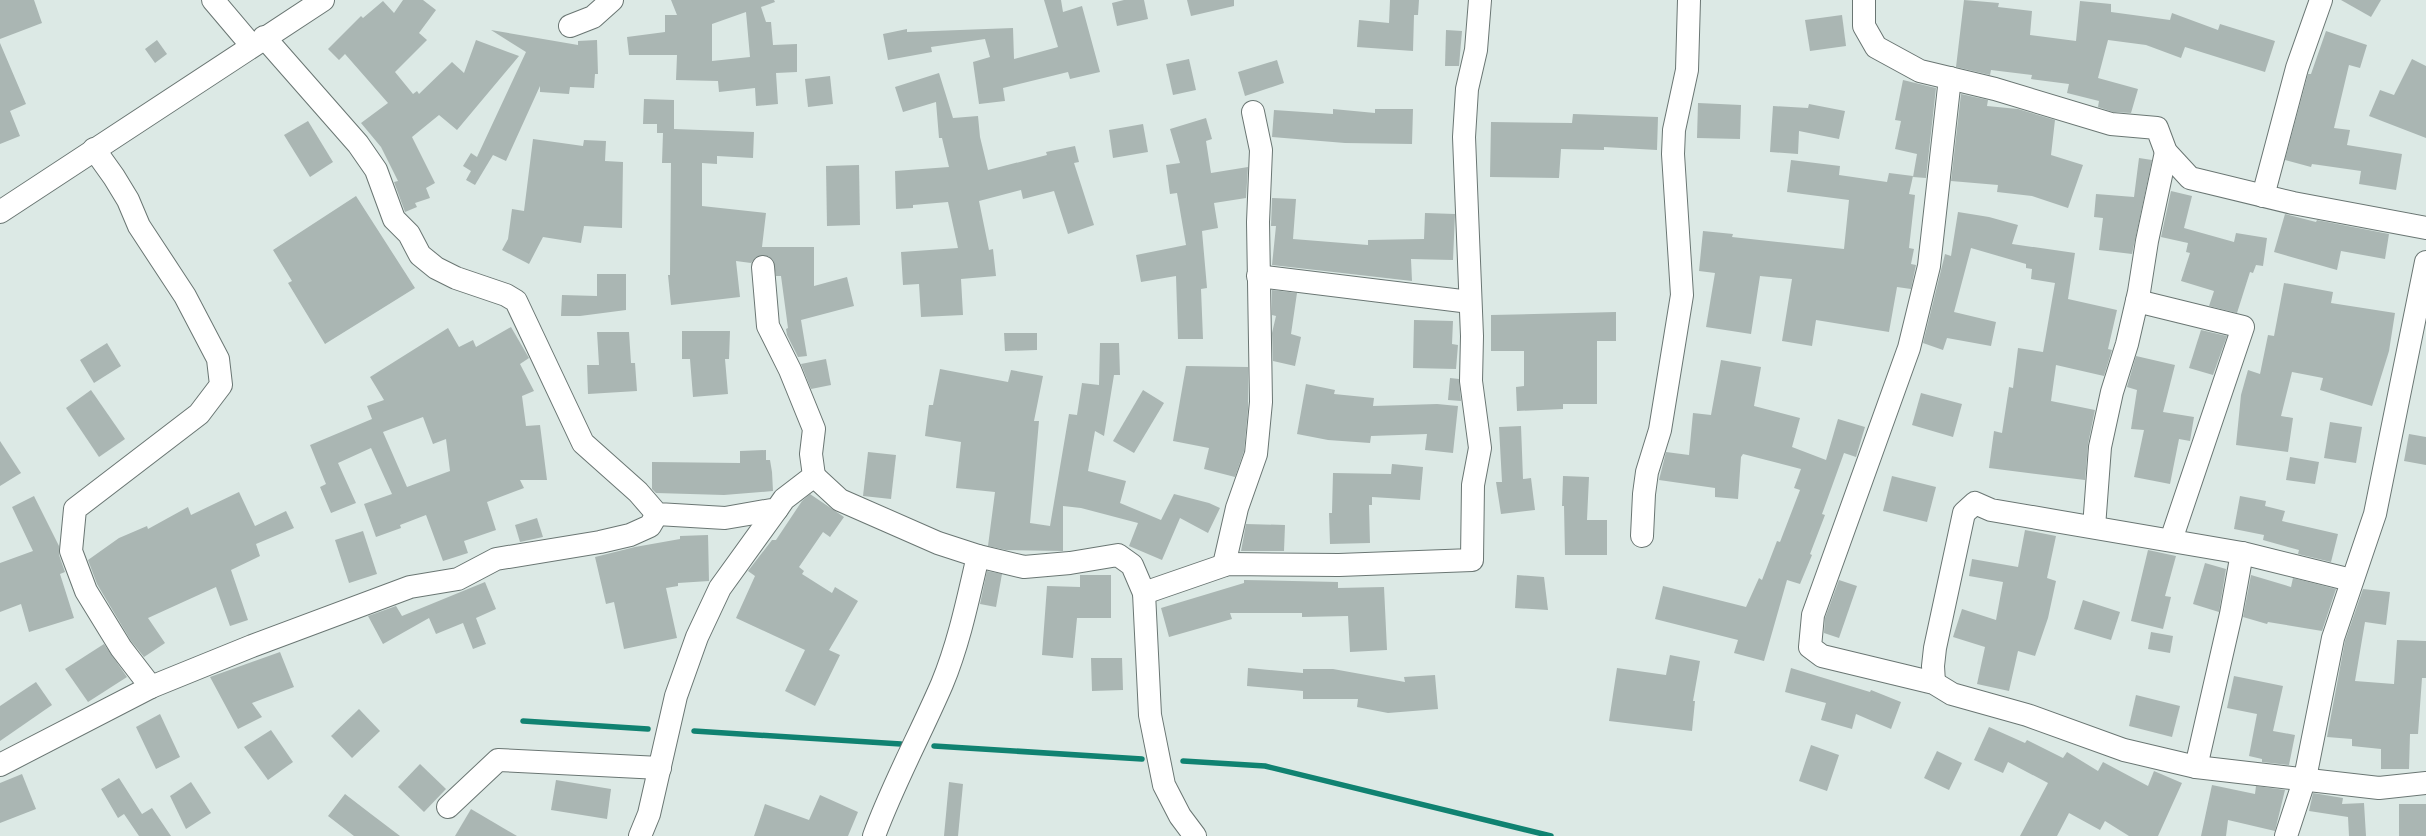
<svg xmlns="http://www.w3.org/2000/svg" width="2426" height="836" font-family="Ubuntu,sans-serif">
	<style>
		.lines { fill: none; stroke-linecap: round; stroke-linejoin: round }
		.stream { stroke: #108271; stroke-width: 5.5 }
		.building { fill: #aab6b3; fill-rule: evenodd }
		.minor-casing { stroke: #6a7673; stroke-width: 24 }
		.major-casing { stroke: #6a7673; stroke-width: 24 }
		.minor { stroke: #fff; stroke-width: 22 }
		.major { stroke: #fff; stroke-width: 22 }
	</style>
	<rect width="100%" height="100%" fill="#dce9e5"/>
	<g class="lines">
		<g class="stream">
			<path d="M523 721 648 729"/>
			<path d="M694 731 901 744"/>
			<path d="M934 746 1142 759"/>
			<path d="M1183 761 1265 766 1551 836"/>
		</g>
	</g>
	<g class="building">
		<path d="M0 0H34L42 23 0 39Z"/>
		<path d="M403 0H423L436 10 419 33 427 40 395 72 413 94 417 91 419 94 452 62 464 73 476 40 519 56 457 130 439 115 412 137 435 183 426 188 430 198 415 203 417 207 405 212 394 182 398 181 381 147 361 123 388 103 345 54 339 60 328 49 361 16 363 18 383 1 394 13Z"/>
		<path d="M671 0H774L775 2 761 7 766 22H771L773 45 797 44V72L776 73 778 104 756 106 755 88 719 92 718 81 676 80 677 55H629L627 37 665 32V15H677ZM746 12 750 57 712 61V24Z"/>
		<path d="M1044 0H1061L1063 12 1082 6 1100 72 1070 79 1068 72 1003 88 1005 101 979 104 973 62 990 57 985 39 931 47 932 52 888 60 883 34 907 29V32L1013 28 1014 59 1058 47Z"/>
		<path d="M1124 0H1144L1148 19 1117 26 1112 3Z"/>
		<path d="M1187 0H1234V6L1191 16Z"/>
		<path d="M1390 0H1419L1418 15H1414L1413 51 1357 47 1359 20 1389 23Z"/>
		<path d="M1964 0 1999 3 1998 7 2032 11 2030 35 2076 41 2080 1 2111 4V12L2170 20 2172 13 2218 30 2220 24 2275 41 2265 72 2185 47 2181 58 2146 45 2108 40 2098 78 2138 89 2131 113 2113 112 2098 107 2099 101 2067 93 2069 84 2031 79 2032 75 1991 70 1990 75 1956 67Z"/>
		<path d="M2341 0H2381L2371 17Z"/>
		<path d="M1842 15 1846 46 1810 51 1805 20Z"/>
		<path d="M491 30 578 45V41L597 40 598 74H595L594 88 570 87 569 94 540 92V86L506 161 493 155 475 185 466 180 471 171 463 166 471 153 477 157 526 52Z"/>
		<path d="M1446 30 1462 31 1459 66H1445Z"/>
		<path d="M2326 31 2367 45 2360 68 2349 65 2334 128 2350 130 2347 145 2402 154 2396 190 2359 184 2361 171 2312 164 2311 167 2285 160 2308 74H2311Z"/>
		<path d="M157 40 167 54 155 63 145 49Z"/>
		<path d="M0 43 26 104 10 111 20 136 0 144Z"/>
		<path d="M1189 59 1196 90 1173 95 1166 64Z"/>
		<path d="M2412 59 2426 66V138L2369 116 2380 90 2394 95Z"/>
		<path d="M1277 60 1284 83 1245 96 1238 72Z"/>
		<path d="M939 73 953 118 978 116 980 137 988 170 1047 155 1046 152 1075 146 1079 162 1074 163 1094 225 1068 234 1054 191 1023 199 1021 190 979 201 989 250 993 249 996 276 961 279 963 315 921 317 919 284 903 285 901 252 958 248 948 202 913 205V208L896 209 895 171 949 167 942 138H939L936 102 903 112 895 87Z"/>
		<path d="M830 76 833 104 808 107 805 79Z"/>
		<path d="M1903 80 1936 88 1926 178 1913 177 1917 154 1895 149 1901 121 1895 120Z"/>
		<path d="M1961 94 1988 100 1987 106 2018 109 2055 120 2051 155 2083 165 2068 208 2032 196 1997 192 1998 185 1951 181Z"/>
		<path d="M644 99 674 100V129L754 132 753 158 717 156V164L702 163V206L766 213 762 247H814V286L847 277 854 306 801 320 807 356 798 357 787 335 786 329 788 328 781 276H776L773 260 768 256 756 257 751 263 736 261 740 297 671 305 668 275H670L671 163H662L663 133H657V124H643Z"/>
		<path d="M1698 103 1741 105 1740 139 1697 138Z"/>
		<path d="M1809 104 1845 111 1839 139 1799 131 1798 154 1770 152 1773 106 1808 108Z"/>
		<path d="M1333 109 1375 113V109H1413L1412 144 1345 143 1272 137 1274 110 1333 114Z"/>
		<path d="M1573 114 1658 117 1657 150 1604 147V150L1561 149 1559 178 1490 177 1491 122 1572 123Z"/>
		<path d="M1206 118 1212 139 1206 141 1211 173 1248 167 1246 198 1214 203 1218 228 1202 231 1207 288 1201 289 1203 339H1178L1176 276 1141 282 1136 255 1186 245 1177 193 1170 194 1166 165 1180 163 1170 129Z"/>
		<path d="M308 121 333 162 310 177 284 135Z"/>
		<path d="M1143 124 1148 152 1113 158 1109 130Z"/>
		<path d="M533 139 583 146 584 140 606 141 605 161 623 162 622 228 584 226 581 243 543 237 529 264 502 250 508 239 512 209 524 211Z"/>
		<path d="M2139 158 2152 160 2132 254 2099 250 2103 218 2094 217 2096 194 2134 197Z"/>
		<path d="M1791 160 1840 166 1839 175 1887 182 1889 173 1913 176 1909 194 1915 195 1909 248 1914 249 1911 264 1916 265 1911 289 1897 287 1889 332 1816 320 1812 346 1782 341 1792 279 1760 276 1751 334 1706 327 1715 273 1699 271 1703 231 1733 234 1732 237 1844 249 1849 200 1787 192Z"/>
		<path d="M859 165 860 225 827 226 826 166Z"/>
		<path d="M2171 191 2192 196 2184 228 2234 242 2236 233 2267 238 2263 266 2256 265 2253 273 2250 272 2237 313 2209 306 2214 291 2181 281 2190 253 2186 252 2188 243 2161 237Z"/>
		<path d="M356 196 415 288 325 344 288 283 292 281 273 250Z"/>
		<path d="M1272 198 1296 199 1293 239 1368 245V240L1424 239 1425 213 1455 214 1453 260 1411 259 1412 281 1272 265 1276 226H1271Z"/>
		<path d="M1958 212 1989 217 2018 225 2012 244 2075 253 2068 299 2117 310 2108 349 2112 350 2104 376 2056 365 2051 401 2095 410 2088 444 2085 480 1989 468 1994 431 2002 433 2009 387 2013 388 2018 348 2043 352 2055 283 2031 279 2032 269 2026 268V264L1971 248 1954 312 1996 322 1991 346 1947 338 1943 350 1923 343 1945 254 1951 256Z"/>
		<path d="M2285 214 2316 222 2317 220 2389 234 2385 259 2341 251 2337 270 2274 252Z"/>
		<path d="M597 274H626V310L580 316H561L562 295 597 296Z"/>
		<path d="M2284 283 2333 292 2331 303 2395 313 2389 351 2372 406 2320 390 2323 378 2292 372 2281 416 2293 418 2288 452 2236 445 2241 395 2248 370 2260 374 2268 335 2274 336Z"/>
		<path d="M1272 290 1297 293 1291 334 1301 337 1295 366 1273 361 1272 333 1276 316 1272 315Z"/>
		<path d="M1616 312V341H1597V404H1563V409L1517 411 1516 387 1524 386V351H1491V315Z"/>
		<path d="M1414 320 1453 321 1452 344 1458 345 1456 369 1413 368Z"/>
		<path d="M511 327 529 358 520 364 534 391 522 396 526 426 540 425 547 480H520L524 488 487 502 496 530 464 541 468 553 443 561 426 515 400 525 401 528 376 537 364 504 392 494 371 448 338 463 356 503 331 513 320 487 326 484 310 445 372 419 367 406 384 400 370 377 448 328 459 347 473 340 476 347ZM423 417 433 444 446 439 450 471 407 487 383 432Z"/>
		<path d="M2201 330 2227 336 2213 375 2189 368Z"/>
		<path d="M682 331H730L729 359H725L728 394 693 397 690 359H682Z"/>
		<path d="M597 332H629L631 363H635L637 391 588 394 587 365H599Z"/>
		<path d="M1004 333H1037V350L1005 351Z"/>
		<path d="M107 343 121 366 94 383 80 360Z"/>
		<path d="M1100 343H1119L1120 375H1114L1104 436 1095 431 1088 471 1126 481 1120 503 1161 520 1174 494 1209 503 1220 508 1208 533 1180 518 1162 560 1129 546 1138 523 1081 508 1063 506V551L1006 550 988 546 995 492 956 488 961 442 925 436 929 405H933L940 369 1008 382 1011 370 1043 376 1034 421H1039L1030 523 1050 526 1069 414 1077 415 1082 383 1099 385Z"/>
		<path d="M2136 356 2175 365 2163 412 2194 417 2190 441 2179 439 2170 484 2134 477 2144 430 2131 429 2137 390 2127 387Z"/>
		<path d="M826 359 831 385 811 389 801 364Z"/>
		<path d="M1721 360 1761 367 1754 406 1800 418 1792 447 1826 460 1838 419 1865 427 1856 457 1844 453 1822 514 1825 515 1810 554 1812 555 1800 584 1787 580 1764 661 1734 653 1738 640 1655 619 1663 586 1746 607 1759 578 1762 580 1777 541 1780 542 1800 490 1794 488 1801 469 1743 454 1741 457 1738 499 1715 497V488L1659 480 1666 452 1689 455 1693 413 1711 415Z"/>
		<path d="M1186 366 1248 367V409L1244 451 1235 477 1204 469 1209 448 1173 441Z"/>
		<path d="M1450 378 1459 379 1461 401 1448 400Z"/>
		<path d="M1306 384 1335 390 1334 394 1374 398 1373 406 1437 404 1458 406 1453 453 1425 450 1427 434 1371 436 1370 443 1328 440 1297 434Z"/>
		<path d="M91 390 125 439 99 457 66 408Z"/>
		<path d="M1143 390 1164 403 1134 453 1113 441Z"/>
		<path d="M1921 393 1962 404 1953 437 1912 425Z"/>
		<path d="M2330 422 2362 427 2356 463 2324 458Z"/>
		<path d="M1521 426 1523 479 1531 478 1535 510 1501 514 1496 482H1502L1499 427Z"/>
		<path d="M2409 434 2426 437V465L2404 461Z"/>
		<path d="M0 441 21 473 0 486Z"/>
		<path d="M766 450V460H770L772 472 773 491 724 495 656 493 652 489V462L740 463V451Z"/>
		<path d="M868 452 896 455 891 499 863 496Z"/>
		<path d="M2290 457 2319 462 2315 484 2286 480Z"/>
		<path d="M1392 464 1423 467 1420 500 1372 497V505H1369L1370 543 1330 544 1329 513H1332L1333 473 1391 474Z"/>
		<path d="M1563 476 1589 477 1587 520H1607V555H1565L1564 506H1562Z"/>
		<path d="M1892 476 1936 487 1927 522 1883 511Z"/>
		<path d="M239 492 255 526 286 511 294 528 256 544 260 556 231 570 248 620 230 626 216 587 148 618 165 643 144 657 131 641 97 584 88 560 119 538 147 526 148 529 188 507 191 515Z"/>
		<path d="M810 494 844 517 830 537 823 532 799 567 804 571 802 574 832 593 835 587 858 601 829 650 840 655 815 706 785 691 805 650 736 618 755 576 748 571 772 540H776L802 501Z"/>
		<path d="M34 496 59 546V555L65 572 60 574 74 618 29 632 21 604 0 612V563L33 551 12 507Z"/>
		<path d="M2240 496 2266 501 2265 506 2285 511 2282 521 2338 534 2331 562 2298 554 2299 550 2263 540 2264 535 2234 529Z"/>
		<path d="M537 518 543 537 520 542 515 525Z"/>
		<path d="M1246 524 1285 525 1284 551H1241Z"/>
		<path d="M2025 530 2056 536 2047 578 2056 581 2048 618 2035 656 2018 651 2009 691 1977 684 1985 647 1953 637 1962 609 1996 620 2003 582 1969 576 1972 559 2018 567Z"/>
		<path d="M363 531 377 574 349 583 335 540Z"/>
		<path d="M708 535 709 581 678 583V586L666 588 677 638 624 649 614 602 606 604 595 557 635 547 680 539V536Z"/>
		<path d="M2148 550 2176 556 2165 596 2171 597 2163 629 2131 621Z"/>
		<path d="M2205 563 2226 569 2219 612 2193 604Z"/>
		<path d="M987 571 1002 574 996 607 980 604Z"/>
		<path d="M1080 575H1111V618H1077L1073 658 1042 655 1047 586 1080 587Z"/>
		<path d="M1517 575 1544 577 1548 610 1515 608Z"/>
		<path d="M2251 575 2291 587 2293 578 2336 589 2322 631 2268 622 2267 624 2243 617Z"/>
		<path d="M1244 580 1338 582V588L1384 587 1387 650 1350 652 1348 616 1302 617V613H1230L1232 619 1169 637 1161 608 1244 583Z"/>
		<path d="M1839 580 1857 586 1839 638 1824 633 1825 618Z"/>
		<path d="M485 582 496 609 476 618 486 644 473 649 463 623 436 634 429 618 383 644 368 616 396 606 402 616Z"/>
		<path d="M2363 589 2390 592 2386 625 2365 622 2355 681 2394 684 2397 640 2426 641V678H2422L2418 734H2410L2409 769H2381V749L2352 746V739L2327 737 2345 641Z"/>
		<path d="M2083 600 2120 612 2111 640 2074 629Z"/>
		<path d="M2151 632 2173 636 2170 653 2148 649Z"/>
		<path d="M104 644 127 677 88 702 65 669Z"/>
		<path d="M280 652 294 687 252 703 262 717 238 729 210 677Z"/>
		<path d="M1670 655 1700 661 1693 701H1695L1692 731 1609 721 1617 668 1666 675Z"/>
		<path d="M1091 658H1122L1123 690 1092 691Z"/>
		<path d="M1248 668 1303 673V669H1333L1405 682 1404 677 1435 675 1438 709 1388 713 1357 707 1358 699H1303V691L1247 686Z"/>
		<path d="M1791 668 1870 692 1871 690 1901 702 1891 729 1856 714 1852 729 1821 720 1826 703 1785 692Z"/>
		<path d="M2234 676 2283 686 2273 731 2295 735 2289 765 2262 762V759L2249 756 2257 714 2227 708Z"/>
		<path d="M36 682 52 705 0 741V706Z"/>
		<path d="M2136 695 2180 706 2172 737 2129 726Z"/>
		<path d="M359 709 380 731 352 758 331 736Z"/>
		<path d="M160 714 180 757 156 769 136 727Z"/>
		<path d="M1989 727 2025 743 2027 740 2063 758 2067 752 2098 771 2103 762 2148 786 2154 771 2182 783 2158 836H2129L2105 821 2100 830 2069 813 2057 836H2020L2048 783 2008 762 2003 773 1974 760Z"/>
		<path d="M271 730 293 762 268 780 244 747Z"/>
		<path d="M1811 745 1839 755 1827 791 1799 781Z"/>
		<path d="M1937 751 1962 763 1949 790 1924 778Z"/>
		<path d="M420 764 446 789 424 812 398 787Z"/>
		<path d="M22 774 36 809 0 823V783Z"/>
		<path d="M119 778 142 814 152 808 171 836H139L124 814 118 818 101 789Z"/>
		<path d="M556 780 611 789 607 819 551 810Z"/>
		<path d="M191 782 211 813 186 829 170 796Z"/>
		<path d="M949 782 963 784 958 836H944Z"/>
		<path d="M2212 785 2255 794 2256 786 2285 790 2275 831 2228 820 2226 836H2201Z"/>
		<path d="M2313 793 2343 798 2342 804 2364 803 2366 836H2349L2348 817 2309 811Z"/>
		<path d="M345 794 371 814 400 836H354L328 816Z"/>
		<path d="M820 795 858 812 848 836H754L765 804 809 820Z"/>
		<rect x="2399" y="804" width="27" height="32"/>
		<path d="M471 809 517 836H455Z"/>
	</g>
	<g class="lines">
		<g class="minor-casing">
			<g id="minor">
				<path d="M213 0 252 46"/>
				<path d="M1864 0V26L1876 47 1920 71 1995 89 2111 124 2157 128 2166 152 2190 178 2293 203 2426 228"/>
				<path d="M570 26 593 17 612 0"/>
				<path d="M264 37 358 144 376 170 394 219 409 234 420 255 436 268 456 278 506 295 516 301 583 443 638 492 657 514 725 518 777 509 784 499 814 476 811 454 814 429 790 370 768 326 763 267"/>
				<path d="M1950 78 1929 266 1909 348 1813 615 1810 647 1822 656 1934 683 1952 694 2027 715 2124 750 2196 767 2379 788 2426 783"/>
				<path d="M94 149 114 177 128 200 139 226 185 296 218 359 221 385 199 414 75 509 71 551 86 591 121 648 151 687"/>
				<path d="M2263 196 2297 68 2321 0"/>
				<path d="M1258 276 1470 302"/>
				<path d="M2137 301 2243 327 2171 540"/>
				<path d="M814 476 840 500 938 543 978 556 1024 567 1070 563 1118 555 1132 565 1144 593 1150 715 1164 785 1180 816 1195 836"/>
				<path d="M2094 527 2100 447 2112 392 2127 344 2139 292 2147 241 2166 152"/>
				<path d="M1642 536 1644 494 1647 472 1660 430 1682 295 1673 154 1674 130 1687 70 1689 0"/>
				<path d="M1224 565 1237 508 1256 454 1261 402 1258 222 1261 150 1253 112"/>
				<path d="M1144 593 1228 564 1339 565 1472 560 1473 485 1480 448 1471 381 1472 336 1464 137 1467 89 1476 50 1480 0"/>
				<path d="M1934 683 1933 666 1935 648 1964 513 1975 503 1991 510 2242 553 2351 580"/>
				<path d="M0 765 151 687 252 646 410 587 458 579 496 559 600 542 630 535 650 526 657 514"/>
				<path d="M2196 767 2231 614 2242 553"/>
				<path d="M448 807 498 760 660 768"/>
				<path d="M640 836 649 814 676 696 697 637 720 588 777 509"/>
				<path d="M874 836C893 784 920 735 942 684 959 643 968 599 978 556"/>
				<path d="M2286 836 2305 778 2333 638 2375 514 2426 262"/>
			</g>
		</g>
		<g class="major-casing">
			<path id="major" d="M0 212 323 0"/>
		</g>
		<use href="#minor" class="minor"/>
		<use href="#major" class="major"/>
	</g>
</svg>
